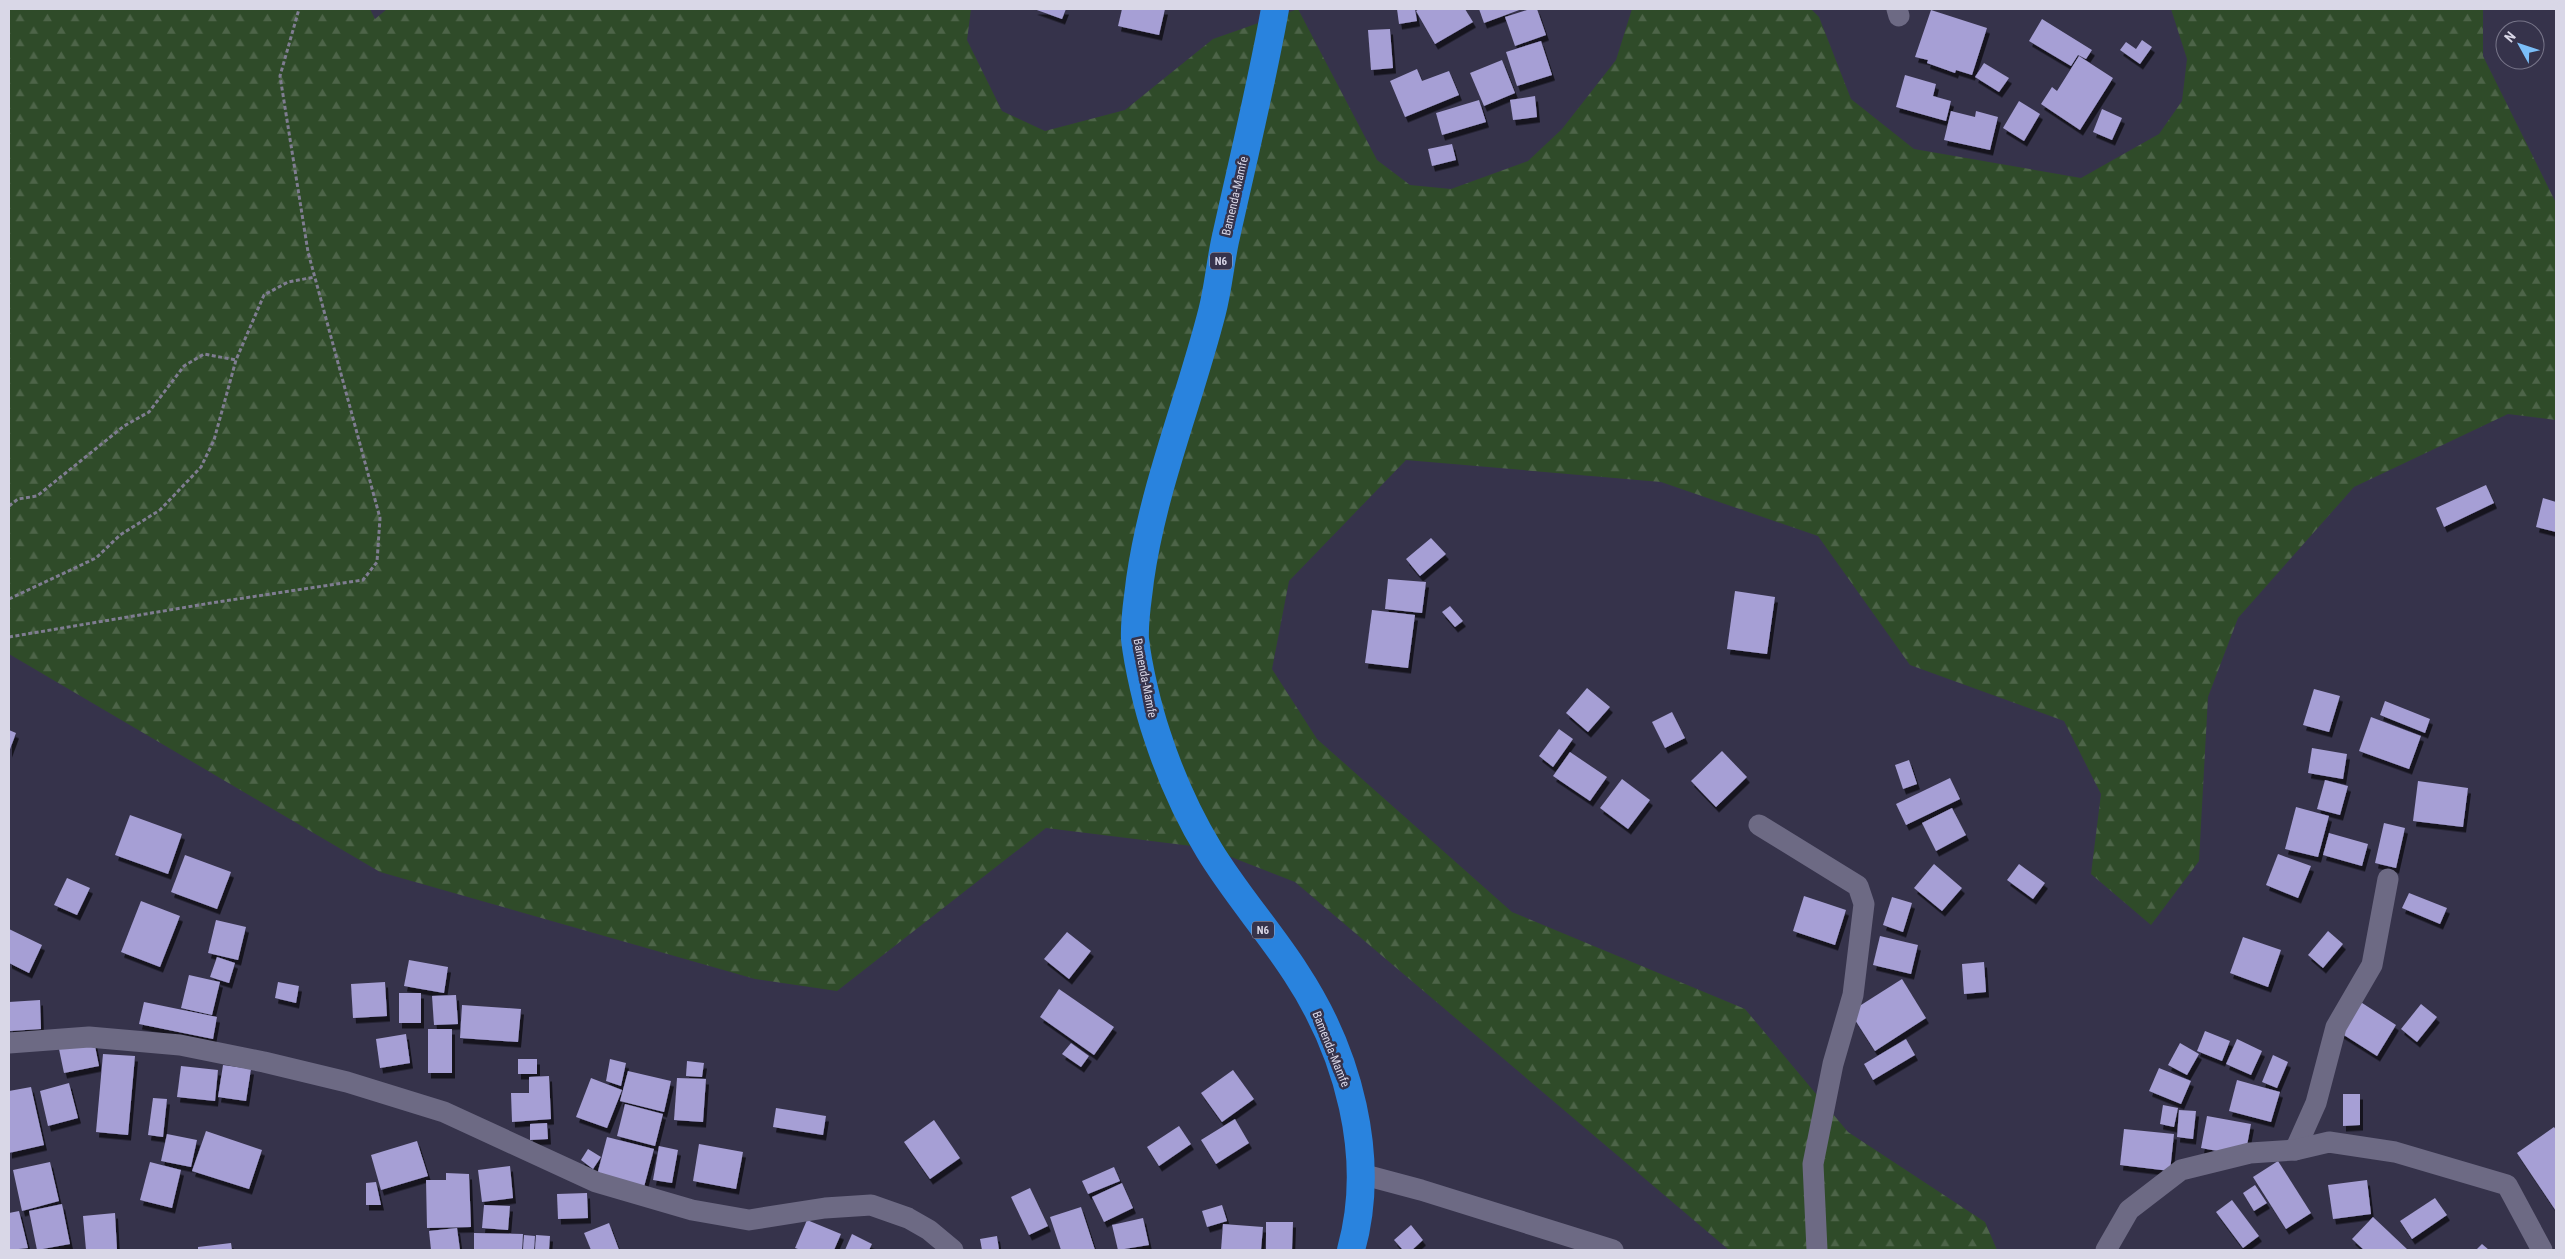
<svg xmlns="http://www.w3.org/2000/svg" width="2565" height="1259" font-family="'Roboto Condensed',sans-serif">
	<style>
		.forest { fill: url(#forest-firs) }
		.building { fill: #a69fd5; filter: url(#shadow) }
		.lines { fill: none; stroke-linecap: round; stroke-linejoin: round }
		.path { stroke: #7f7d91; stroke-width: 3; stroke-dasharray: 4 2.5; stroke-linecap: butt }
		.street { stroke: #6d6a84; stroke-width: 21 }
		.highway { stroke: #2983de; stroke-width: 28 }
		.labels { text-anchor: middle; stroke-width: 5; stroke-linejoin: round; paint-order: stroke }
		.shield { fill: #36334b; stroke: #a8a6b8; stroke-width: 1 }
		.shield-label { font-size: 11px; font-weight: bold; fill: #d9d7e7 }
		.street-label { font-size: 12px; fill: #d9d7e7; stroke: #36334b }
	</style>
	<defs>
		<pattern id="forest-firs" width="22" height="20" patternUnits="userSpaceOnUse" patternTransform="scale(1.25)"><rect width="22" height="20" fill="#2f4b29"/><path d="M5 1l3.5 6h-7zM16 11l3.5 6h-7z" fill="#4d6448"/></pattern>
		<filter id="shadow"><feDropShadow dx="3" dy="5.5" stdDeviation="0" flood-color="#0009"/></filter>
	</defs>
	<rect width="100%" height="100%" fill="#36334b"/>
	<path class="forest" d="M9 9H370L375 19 387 9H971L967 40 1002 111 1045 131 1125 110 1213 39 1298 9 1377 160 1410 185 1451 189 1528 161 1562 129 1616 60 1632 9H1811L1819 17 1851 99 1914 149 2081 178 2159 134 2182 101 2187 59 2171 9H2483V56L2556 203V420L2508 414 2354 487 2238 618 2208 697 2199 861 2151 925 2091 874 2101 794 2064 721 1910 665 1818 536 1661 482 1406 460 1289 581 1272 669 1317 739 1512 912 1745 1009 1848 1132 1985 1222 1997 1250H1729L1295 882 1208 848 1046 828 837 991 755 979 380 872 9 654Z"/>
	<g class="building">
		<path d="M1034 9H1066L1062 19Z"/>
		<path d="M1122 9H1165L1159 35 1118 26Z"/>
		<path d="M1397 9H1415L1417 21 1399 24Z"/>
		<path d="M1419 9H1465L1473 22 1435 44 1416 11Z"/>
		<path d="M1479 9H1522L1484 23Z"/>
		<path d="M1530 9H1537L1546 35 1515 46 1505 17Z"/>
		<path d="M1931 10 1987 28 1972 75 1956 70 1955 73 1927 63 1928 60 1915 57Z"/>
		<path d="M2042 19 2092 50 2086 59 2078 55 2071 66 2029 41Z"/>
		<path d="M1390 29 1393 68 1371 70 1368 30Z"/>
		<path d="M2142 40 2152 47 2140 64 2120 50 2126 42 2136 49Z"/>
		<path d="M1541 41 1552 75 1517 86 1506 52Z"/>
		<path d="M2079 56 2113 78 2080 130 2041 104 2052 87 2057 91Z"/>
		<path d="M1502 60 1515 93 1484 106 1470 73Z"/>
		<path d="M1984 63 2009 78 1999 92 1975 77Z"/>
		<path d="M1417 69 1422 81 1449 71 1459 95 1405 117 1390 81Z"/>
		<path d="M1905 75 1936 84 1933 96 1951 101 1946 121 1896 107Z"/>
		<path d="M1535 96 1537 117 1513 120 1510 100Z"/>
		<path d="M1479 100 1486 122 1442 135 1436 113Z"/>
		<path d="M2019 101 2040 114 2024 141 2003 128Z"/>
		<path d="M2102 109 2122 118 2112 140 2093 132Z"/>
		<path d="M1951 111 1975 117 1976 111 1998 117 1990 150 1944 140Z"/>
		<path d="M1452 144 1456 160 1432 166 1428 149Z"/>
		<path d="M2486 485 2494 503 2444 527 2436 508Z"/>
		<path d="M2543 498 2556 502V532L2536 527Z"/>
		<path d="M1431 538 1446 554 1420 576 1406 559Z"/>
		<path d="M1388 579 1426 582 1422 613 1385 609Z"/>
		<path d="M1735 591 1775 597 1767 654 1727 649Z"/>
		<path d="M1450 606 1463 621 1455 627 1442 612Z"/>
		<path d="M1372 610 1415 615 1408 668 1365 663Z"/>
		<path d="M1587 688 1610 707 1588 732 1566 713Z"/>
		<path d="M2314 689 2340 696 2329 732 2303 725Z"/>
		<path d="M2385 701 2430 719 2425 733 2380 715Z"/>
		<path d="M1672 712 1685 738 1665 748 1652 722Z"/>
		<path d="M2371 717 2421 736 2409 769 2359 751Z"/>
		<path d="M1559 729 1573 739 1553 767 1539 756Z"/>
		<path d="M9 730 16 733 9 752Z"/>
		<path d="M2312 748 2347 754 2343 779 2308 773Z"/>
		<path d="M1722 751 1747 777 1716 807 1691 781Z"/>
		<path d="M1570 752 1607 777 1590 801 1553 776Z"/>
		<path d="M1909 760 1917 784 1903 789 1895 765Z"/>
		<path d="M1950 778 1960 799 1906 825 1896 804Z"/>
		<path d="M1622 779 1650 800 1628 829 1600 808Z"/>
		<path d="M2325 780 2348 786 2340 815 2317 809Z"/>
		<path d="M2418 781 2468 788 2463 827 2413 821Z"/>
		<path d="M2296 807 2329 816 2318 857 2285 849Z"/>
		<path d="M1952 808 1966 835 1936 851 1922 823Z"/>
		<path d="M130 815 182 834 168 874 115 855Z"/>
		<path d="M2384 823 2405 828 2396 868 2375 863Z"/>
		<path d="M2329 833 2368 844 2362 866 2323 855Z"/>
		<path d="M2278 854 2311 866 2298 898 2266 885Z"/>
		<path d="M185 855 231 872 217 909 171 892Z"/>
		<path d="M1934 864 1962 888 1942 911 1914 888Z"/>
		<path d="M2019 864 2045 883 2033 899 2007 880Z"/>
		<path d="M67 878 90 888 77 915 54 905Z"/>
		<path d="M2409 893 2447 908 2440 924 2402 908Z"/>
		<path d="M1804 896 1846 910 1835 945 1793 931Z"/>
		<path d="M1892 897 1912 903 1903 932 1883 925Z"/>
		<path d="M141 901 180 916 160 967 121 952Z"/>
		<path d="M216 920 246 927 238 960 208 953Z"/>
		<path d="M9 929 42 945 29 973 9 963Z"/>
		<path d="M2328 931 2343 944 2323 968 2308 955Z"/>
		<path d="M1067 932 1091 951 1069 979 1044 959Z"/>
		<path d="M1880 936 1918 945 1911 974 1873 965Z"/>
		<path d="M2243 937 2281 950 2268 987 2230 973Z"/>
		<path d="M217 957 235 963 229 983 210 977Z"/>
		<path d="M409 960 448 967 444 993 404 986Z"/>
		<path d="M1984 962 1986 992 1964 994 1962 964Z"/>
		<path d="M189 975 220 982 212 1015 181 1008Z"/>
		<path d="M1902 979 1926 1018 1875 1051 1850 1012Z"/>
		<path d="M278 982 299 986 296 1003 275 998Z"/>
		<path d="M385 982 387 1016 353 1018 351 984Z"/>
		<path d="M1059 989 1114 1027 1094 1055 1040 1017Z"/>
		<rect x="399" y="993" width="22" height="30"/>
		<path d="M456 995 458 1024 434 1025 432 996Z"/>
		<path d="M2356 999 2396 1025 2377 1056 2336 1030Z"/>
		<path d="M40 1000 41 1029 10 1031 9 1002Z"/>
		<path d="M144 1002 217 1017 213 1039 139 1024Z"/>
		<path d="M2421 1004 2437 1017 2417 1042 2401 1029Z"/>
		<path d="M462 1005 521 1009 518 1042 460 1038Z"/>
		<rect x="428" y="1029" width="24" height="44"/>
		<path d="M2205 1031 2230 1041 2222 1061 2197 1051Z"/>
		<path d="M406 1034 410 1063 380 1068 376 1039Z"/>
		<path d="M1906 1039 1915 1055 1873 1080 1864 1064Z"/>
		<path d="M2237 1039 2262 1051 2251 1075 2226 1064Z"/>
		<path d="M94 1041 99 1066 64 1073 59 1049Z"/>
		<path d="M1071 1043 1089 1056 1081 1067 1062 1054Z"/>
		<path d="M2180 1043 2199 1054 2187 1075 2168 1065Z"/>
		<path d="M103 1054 135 1056 128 1135 96 1132Z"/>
		<path d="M2273 1055 2288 1062 2277 1088 2262 1082Z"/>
		<rect x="518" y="1059" width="19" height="15"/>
		<path d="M610 1059 626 1063 621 1086 606 1081Z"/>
		<path d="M687 1061 704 1063 702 1077 686 1076Z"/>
		<path d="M223 1065 251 1069 246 1101 218 1097Z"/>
		<path d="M181 1066 218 1070 215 1101 177 1097Z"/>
		<path d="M2159 1068 2191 1081 2181 1104 2149 1091Z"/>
		<path d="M1233 1070 1254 1099 1222 1122 1201 1093Z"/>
		<path d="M628 1071 671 1081 664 1112 620 1101Z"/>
		<path d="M549 1076 551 1119 512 1122 511 1093H529V1077Z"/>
		<path d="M591 1078 622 1090 607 1128 576 1117Z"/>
		<path d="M677 1078 706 1079 703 1122 674 1120Z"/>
		<path d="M2237 1080 2280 1092 2271 1122 2229 1111Z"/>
		<path d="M69 1083 78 1118 48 1126 40 1091Z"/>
		<path d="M31 1087 44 1145 9 1153V1091Z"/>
		<path d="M2343 1094H2360V1125L2343 1126Z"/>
		<path d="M153 1098 167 1099 163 1137 148 1135Z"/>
		<path d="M625 1104 663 1114 655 1146 617 1136Z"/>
		<path d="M2163 1105 2178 1108 2174 1127 2160 1124Z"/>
		<path d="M776 1108 826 1116 823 1135 773 1127Z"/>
		<path d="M2179 1110 2196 1111 2193 1139 2177 1137Z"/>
		<path d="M2207 1116 2251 1124 2245 1156 2201 1148Z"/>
		<path d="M1235 1119 1249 1143 1216 1164 1201 1140Z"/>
		<path d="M934 1120 960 1158 930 1179 904 1142Z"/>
		<path d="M547 1123 548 1139 530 1140V1124Z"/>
		<path d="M1179 1126 1191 1144 1159 1166 1147 1147Z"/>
		<path d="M2554 1127 2556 1130V1211L2517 1153Z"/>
		<path d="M2124 1129 2174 1134 2170 1171 2120 1165Z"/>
		<path d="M206 1131 262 1150 249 1189 192 1171Z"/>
		<path d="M167 1134 197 1140 191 1167 161 1161Z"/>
		<path d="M607 1137 654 1149 644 1187 597 1175Z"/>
		<path d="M417 1141 428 1176 381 1190 371 1155Z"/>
		<path d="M699 1144 743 1152 736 1189 693 1181Z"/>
		<path d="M659 1146 678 1150 672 1183 653 1180Z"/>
		<path d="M588 1149 601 1157 593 1169 581 1160Z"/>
		<path d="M2278 1161 2311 1213 2286 1229 2253 1177Z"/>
		<path d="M50 1162 59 1201 22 1211 13 1170Z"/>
		<path d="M150 1162 181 1170 172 1208 140 1200Z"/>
		<path d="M510 1166 513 1198 482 1202 478 1170Z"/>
		<path d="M1114 1167 1120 1181 1088 1194 1082 1181Z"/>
		<path d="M446 1173 469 1174 471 1227 427 1228 426 1180H446Z"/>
		<path d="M2367 1180 2371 1214 2333 1219 2328 1185Z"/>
		<path d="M376 1182 381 1205H366V1183Z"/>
		<path d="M1122 1183 1133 1208 1104 1222 1092 1197Z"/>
		<path d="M2255 1185 2267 1203 2254 1211 2243 1193Z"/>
		<path d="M1030 1188 1048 1226 1029 1235 1011 1197Z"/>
		<path d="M587 1193 588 1218 558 1219 557 1194Z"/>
		<path d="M2435 1198 2447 1215 2412 1239 2400 1221Z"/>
		<path d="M2232 1200 2259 1236 2243 1248 2216 1212Z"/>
		<path d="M62 1204 70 1244 37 1250 29 1211Z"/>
		<path d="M484 1205 510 1206 508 1230 482 1228Z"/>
		<path d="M1222 1205 1227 1221 1207 1227 1202 1211Z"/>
		<path d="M1081 1207 1095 1250H1061L1050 1217Z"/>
		<path d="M19 1211 28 1248 9 1250V1213Z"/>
		<path d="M115 1213 117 1250H86L83 1216Z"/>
		<path d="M2373 1217 2408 1250H2364L2352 1239Z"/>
		<path d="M1143 1218 1149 1245 1118 1250 1112 1225Z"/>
		<path d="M807 1220 841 1234 834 1250H801L795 1248Z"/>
		<path d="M1266 1222H1293L1292 1250H1266Z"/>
		<path d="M609 1223 619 1250H591L584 1233Z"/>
		<path d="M1223 1224 1263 1227 1261 1250H1221Z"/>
		<path d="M1411 1225 1423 1240 1412 1250H1403L1394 1240Z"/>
		<path d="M457 1228 460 1250H431L429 1231Z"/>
		<path d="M474 1233 523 1234 522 1250H474Z"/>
		<path d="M852 1234 872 1244 869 1250H845Z"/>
		<path d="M524 1235 535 1236 534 1250H523Z"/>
		<path d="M536 1235 550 1236 549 1250H535Z"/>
		<path d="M997 1236 999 1250H982L980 1239Z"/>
		<path d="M231 1243 232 1250H198V1247Z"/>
		<path d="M2482 1244 2489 1250H2476Z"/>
	</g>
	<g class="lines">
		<g class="path">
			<path d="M9 506 18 499 37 496 124 426 149 412 184 366 204 354 236 360"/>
			<path d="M9 599 96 558 120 535 160 510 201 467 214 440 236 360 264 295 288 282 315 277"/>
			<path d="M9 637 211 603 363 580 377 562 380 518 308 252 280 76 299 9"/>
		</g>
		<g class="street">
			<path d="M1897 9 1899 16"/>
			<path d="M1759 825 1858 886 1864 904 1853 995 1833 1064 1813 1164 1817 1250"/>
			<path d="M9 1043 89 1037 180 1045 264 1062 347 1082 444 1112 596 1182 692 1210 749 1220 825 1208 871 1205 908 1218 929 1230 953 1250"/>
			<path d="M2295 1150 2316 1103 2336 1027 2372 965 2388 879"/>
			<path d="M1361 1174 1421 1190 1613 1250"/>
			<path d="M2106 1250 2129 1210 2181 1170 2250 1153 2295 1150 2329 1142 2395 1152 2507 1185 2542 1250"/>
		</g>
		<path class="highway" d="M1275 9C1261 87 1242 164 1225 241 1220 265 1218 289 1212 312 1189 402 1153 488 1140 580 1138 599 1134 619 1135 639 1138 666 1148 709 1157 735 1170 775 1187 814 1209 850 1235 893 1269 931 1296 973 1348 1052 1377 1157 1351 1250"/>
	</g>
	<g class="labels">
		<g class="shield">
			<rect x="1210" y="252.5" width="22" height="17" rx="4"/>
			<rect x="1252" y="921.5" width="22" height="17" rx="4"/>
		</g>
		<g class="shield-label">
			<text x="1221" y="265">N6</text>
			<text x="1263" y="934">N6</text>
		</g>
		<g class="street-label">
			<text transform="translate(1235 196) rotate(-77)" y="4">Bamenda-Mamfe</text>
			<text transform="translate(1145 678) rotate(79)" y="4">Bamenda-Mamfe</text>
			<text transform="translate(1331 1049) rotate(68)" y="4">Bamenda-Mamfe</text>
		</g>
	</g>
	<rect width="2565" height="1259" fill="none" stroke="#d9d7e7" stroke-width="20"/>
	<g transform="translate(2520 45) rotate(310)"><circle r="24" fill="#36334b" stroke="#777589"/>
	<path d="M0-4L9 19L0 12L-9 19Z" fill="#7bbef8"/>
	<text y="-8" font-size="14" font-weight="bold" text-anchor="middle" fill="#d9d7e7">N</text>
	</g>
</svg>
